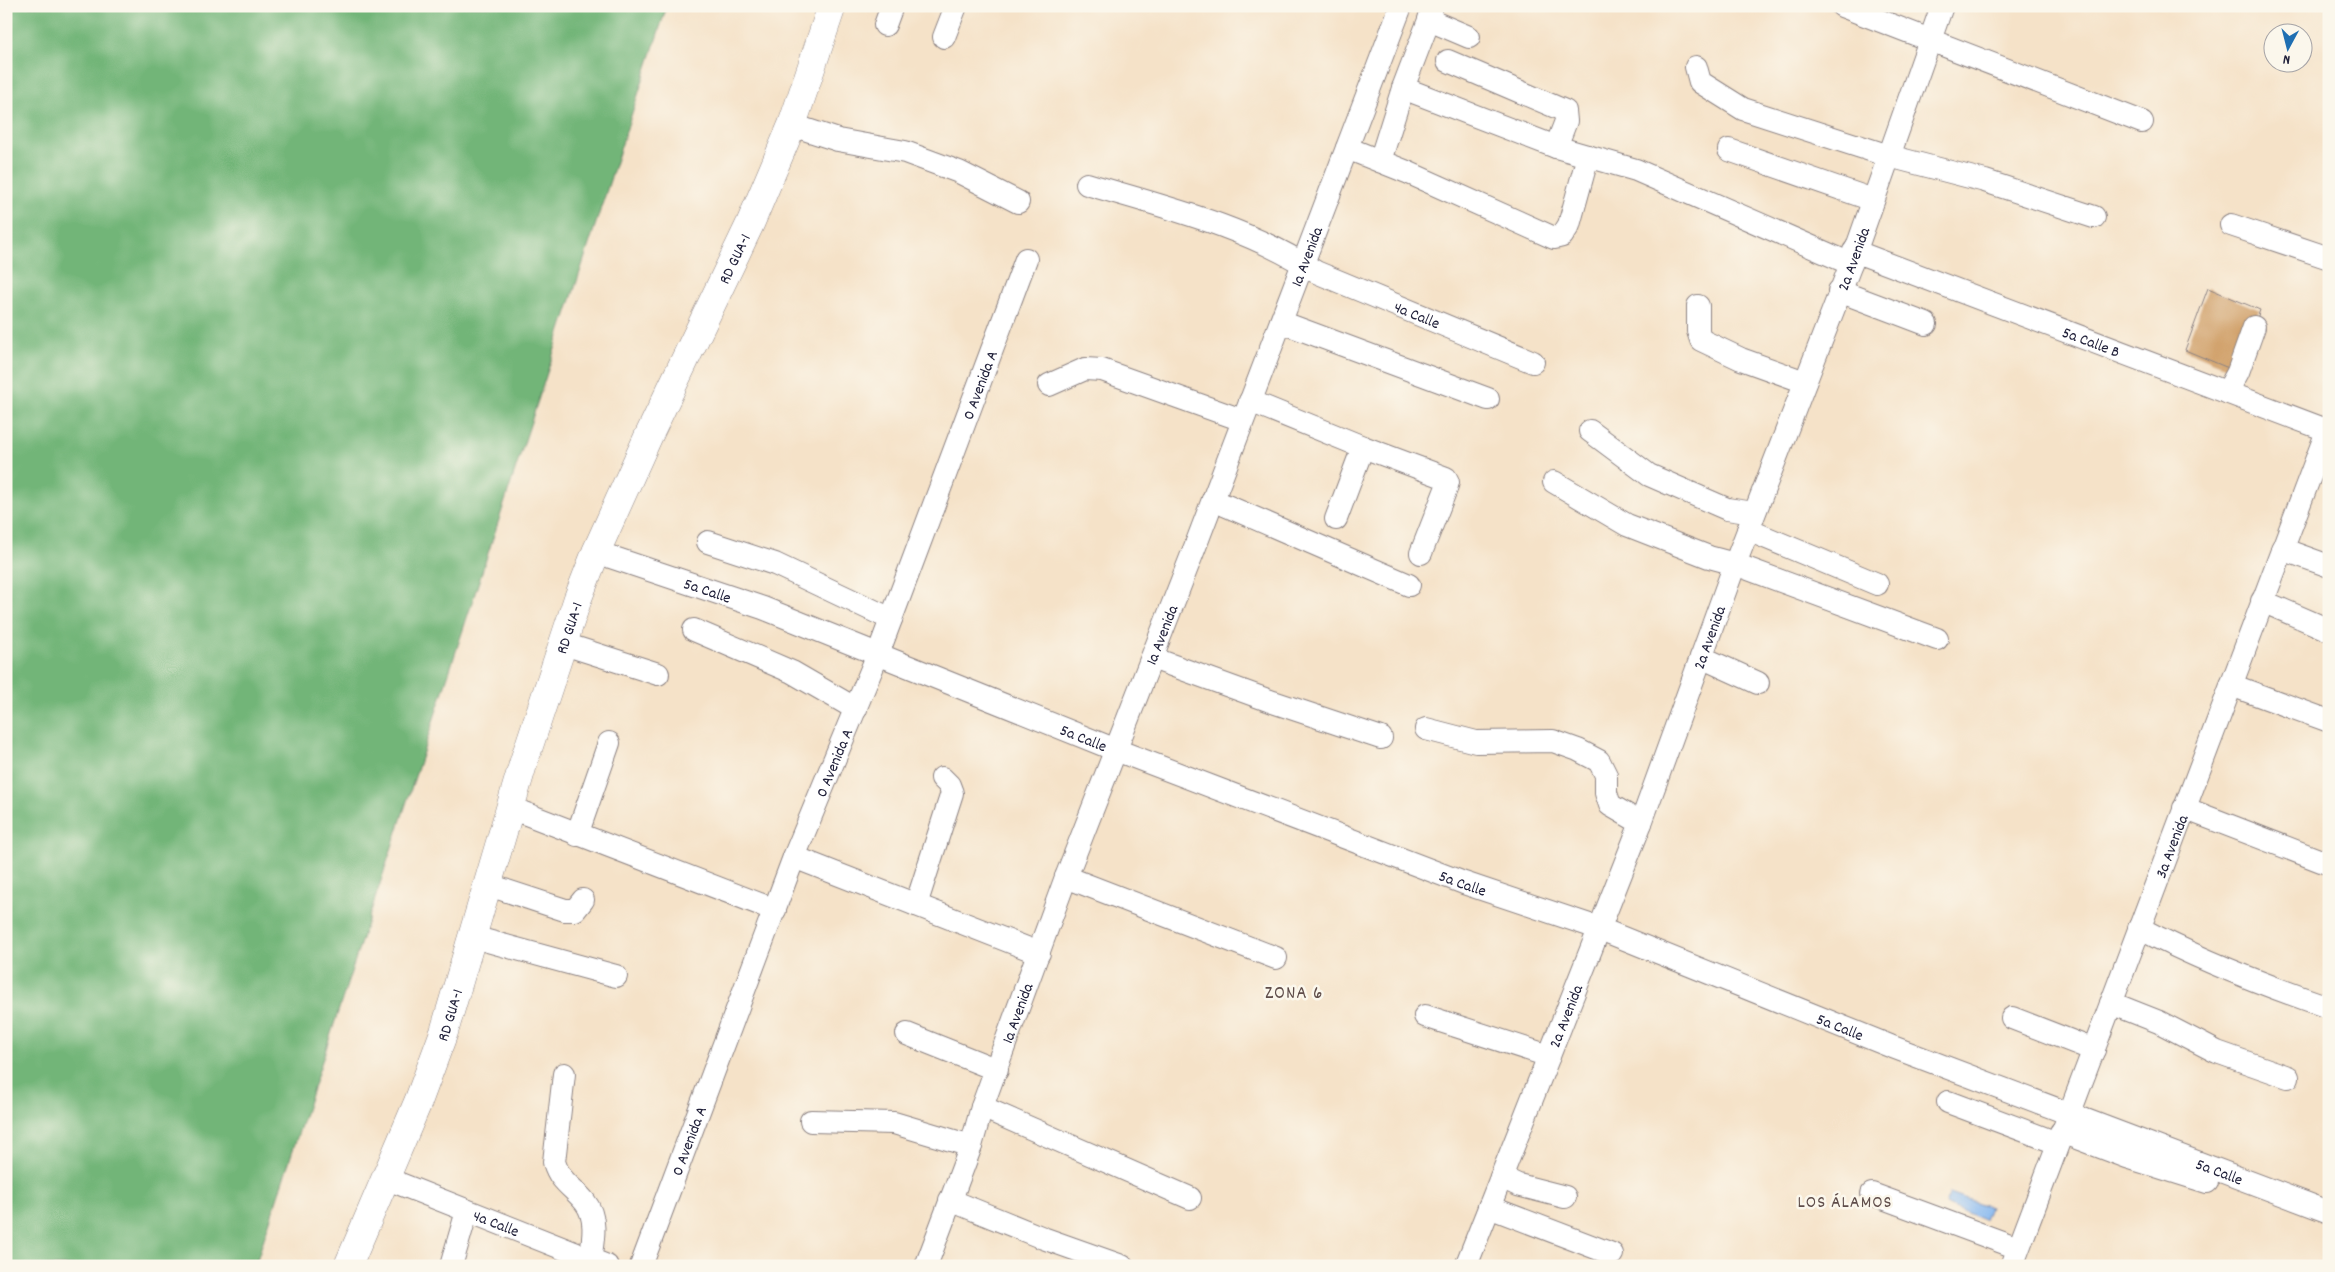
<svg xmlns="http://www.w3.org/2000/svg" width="2335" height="1272" font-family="Dekko,sans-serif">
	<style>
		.forest { fill: #72b578; stroke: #4a6c5a }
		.water { fill: #83b6f0; stroke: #526c96 }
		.building { fill: #cf9d65 }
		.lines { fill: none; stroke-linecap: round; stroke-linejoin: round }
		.minor-casing { stroke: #8c8282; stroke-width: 24 }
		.major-casing { stroke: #8c8282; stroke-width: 29 }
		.minor { stroke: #fff; stroke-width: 22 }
		.major { stroke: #fff; stroke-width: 28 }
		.labels { text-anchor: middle; stroke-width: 5; stroke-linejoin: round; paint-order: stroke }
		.street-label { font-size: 16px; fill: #22223b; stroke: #fbf7ec }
		.neighbourhood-label { font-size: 18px; letter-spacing: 1px; fill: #5f4d4a; stroke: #fbf7ec }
		.quarter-label { font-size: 19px; letter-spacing: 1px; fill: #5f4d4a; stroke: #fbf7ec }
	</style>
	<rect width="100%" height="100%" fill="#fbf7ec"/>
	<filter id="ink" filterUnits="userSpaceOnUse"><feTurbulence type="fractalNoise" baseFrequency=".02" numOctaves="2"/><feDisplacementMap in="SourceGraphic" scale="10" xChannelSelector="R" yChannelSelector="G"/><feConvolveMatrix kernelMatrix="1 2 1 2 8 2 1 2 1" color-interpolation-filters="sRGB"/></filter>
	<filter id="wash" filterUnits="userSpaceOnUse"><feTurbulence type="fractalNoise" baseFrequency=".0096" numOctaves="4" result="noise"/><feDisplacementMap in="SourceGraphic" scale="20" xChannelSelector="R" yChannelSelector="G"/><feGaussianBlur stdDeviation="1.12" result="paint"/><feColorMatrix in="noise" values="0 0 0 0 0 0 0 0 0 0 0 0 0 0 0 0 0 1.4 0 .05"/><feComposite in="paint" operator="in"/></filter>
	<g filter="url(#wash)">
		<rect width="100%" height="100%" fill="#f5e2c8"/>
		<path class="forest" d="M6 6H667L255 1266H6Z"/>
		<path class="water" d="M1950 1193 1989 1207 1984 1220 1945 1204Z"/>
		<g id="blocks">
			<path class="building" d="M2208 288 2260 310 2238 372 2185 350Z"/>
		</g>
	</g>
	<g filter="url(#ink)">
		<use href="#blocks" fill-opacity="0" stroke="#8c8282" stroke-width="1"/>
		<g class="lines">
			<g class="minor-casing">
				<g id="minor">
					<path d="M1842 6 2142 122"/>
					<path d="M1429 20 1469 37"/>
					<path d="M885 25 892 6"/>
					<path d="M944 37 956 6"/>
					<path d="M1448 61 1565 111 1566 121 1556 147"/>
					<path d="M1696 67 1700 82 1743 109 1889 156 1985 181 2094 217"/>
					<path d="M1403 88 1556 147 1636 170 1851 264"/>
					<path d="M792 125 838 140 905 152 959 172 1018 202"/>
					<path d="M1347 148 1407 172 1554 238 1562 236 1569 225 1588 156"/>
					<path d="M1729 150 1873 200"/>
					<path d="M1380 161 1403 88 1429 20 1432 6"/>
					<path id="s1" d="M1087 184C1165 207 1248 227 1316 272L1533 362"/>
					<path d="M2231 225 2329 258"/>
					<path id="s2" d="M1854 251 2329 431"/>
					<path d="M1839 291 1926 324"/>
					<path d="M1698 306V331L1701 340 1741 359 1805 382"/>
					<path d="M1281 322 1488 399"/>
					<path d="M1049 385 1085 369 1102 370 1242 420"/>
					<path d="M2227 392 2238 372 2254 327"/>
					<path d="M1250 401 1363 447 1446 478 1448 482 1446 489 1421 553"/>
					<path d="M1590 431 1649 475 1727 509 1754 513"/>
					<path d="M1554 482 1627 525 1709 557 1735 564 1937 639"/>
					<path d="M1213 500 1409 585"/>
					<path d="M1336 519 1363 447"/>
					<path d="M1748 530 1877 584"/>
					<path d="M708 542 775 564 891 619"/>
					<path d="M2282 549 2329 566"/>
					<path id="s3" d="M596 552 763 608 1116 750 1464 883 1598 928 1890 1046 2329 1212"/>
					<path d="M2262 601 2329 630"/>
					<path d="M694 630 792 672 856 709"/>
					<path d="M561 643 658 674"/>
					<path d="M1701 657 1758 683"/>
					<path d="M1152 658 1273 702 1381 738"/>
					<path d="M2231 685 2329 721"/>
					<path d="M1426 729 1476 742 1553 741 1578 750 1599 761 1606 775V793L1610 805 1641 823"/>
					<path d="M511 808 775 910"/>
					<path d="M2184 808 2329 864"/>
					<path d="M577 835 609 743"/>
					<path d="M794 857 1039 953"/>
					<path d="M1066 877 1276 958"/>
					<path d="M489 885 565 910H575L583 900"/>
					<path d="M916 905 952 793 949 785 942 778"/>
					<path d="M2139 928C2200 960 2264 985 2328 1007"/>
					<path d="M473 937 616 976"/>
					<path d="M2111 1003 2159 1022 2217 1052 2288 1077"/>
					<path d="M1425 1016 1549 1056"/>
					<path d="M2012 1018 2094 1050"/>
					<path d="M907 1034 997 1070"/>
					<path d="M564 1074 554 1162C560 1182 572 1186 585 1202 598 1218 593 1241 590 1260"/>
					<path d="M1948 1102 2057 1143"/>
					<path d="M982 1107 1190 1198"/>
					<path d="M811 1121 894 1123 971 1146"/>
					<path d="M2061 1132 2127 1157 2207 1182"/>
					<path d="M1501 1177 1518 1185 1565 1197"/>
					<path id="s4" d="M385 1178 607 1266"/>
					<path d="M1872 1194 2018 1248"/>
					<path d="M950 1200 1043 1238 1122 1266"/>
					<path d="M1489 1207 1612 1254"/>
					<path d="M451 1266 467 1211"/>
					<path id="s5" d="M641 1266 794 857 878 654 1026 259"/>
					<path id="s6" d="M926 1266 971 1146 982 1107 1066 877 1195 547 1401 6"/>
					<path id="s7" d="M1466 1266 1641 823 1735 564 1851 264 1942 6"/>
					<path id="s8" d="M2012 1266 2329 426"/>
				</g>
			</g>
			<g class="major-casing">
				<g id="major">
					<path id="s9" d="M348 1266 418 1102 444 1032 524 761 578 598 596 552 648 437 750 224 792 125 832 6"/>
				</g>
			</g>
			<use href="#minor" class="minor"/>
			<use href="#major" class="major"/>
		</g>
	</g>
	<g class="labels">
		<g class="street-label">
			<text dy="6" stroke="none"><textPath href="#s6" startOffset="1079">1a Avenida</textPath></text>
			<text dy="6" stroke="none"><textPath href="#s9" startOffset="1081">RD GUA-1</textPath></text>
			<text dy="6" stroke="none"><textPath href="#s7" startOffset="1079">2a Avenida</textPath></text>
			<text dy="6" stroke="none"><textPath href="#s1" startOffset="356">4a Calle</textPath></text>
			<text dy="6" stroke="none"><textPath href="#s2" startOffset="254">5a Calle B</textPath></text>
			<text dy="6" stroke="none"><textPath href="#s5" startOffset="944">0 Avenida A</textPath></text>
			<text dy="6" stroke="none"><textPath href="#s3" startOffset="118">5a Calle</textPath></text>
			<text dy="6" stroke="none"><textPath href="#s9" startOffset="676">RD GUA-1</textPath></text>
			<text dy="6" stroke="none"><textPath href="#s6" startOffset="674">1a Avenida</textPath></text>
			<text dy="6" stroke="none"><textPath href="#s7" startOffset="674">2a Avenida</textPath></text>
			<text dy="6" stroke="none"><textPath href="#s3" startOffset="522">5a Calle</textPath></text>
			<text dy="6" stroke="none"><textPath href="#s5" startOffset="539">0 Avenida A</textPath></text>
			<text dy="6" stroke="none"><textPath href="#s8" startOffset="449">3a Avenida</textPath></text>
			<text dy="6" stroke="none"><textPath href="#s3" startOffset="928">5a Calle</textPath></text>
			<text dy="6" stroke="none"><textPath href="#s6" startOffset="269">1a Avenida</textPath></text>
			<text dy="6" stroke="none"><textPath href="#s9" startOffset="271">RD GUA-1</textPath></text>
			<text dy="6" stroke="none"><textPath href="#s7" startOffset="269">2a Avenida</textPath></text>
			<text dy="6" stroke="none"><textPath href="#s3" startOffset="1332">5a Calle</textPath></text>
			<text dy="6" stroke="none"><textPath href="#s5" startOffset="134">0 Avenida A</textPath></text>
			<text dy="6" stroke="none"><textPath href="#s3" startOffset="1738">5a Calle</textPath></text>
			<text dy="6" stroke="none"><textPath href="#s4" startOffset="120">4a Calle</textPath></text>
		</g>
		<g class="neighbourhood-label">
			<text x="1845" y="1207">LOS ÁLAMOS</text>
		</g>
		<g class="quarter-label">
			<text x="1294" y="998">ZONA 6</text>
		</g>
	</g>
	<rect width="2335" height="1272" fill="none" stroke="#fbf7ec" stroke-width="25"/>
	<g transform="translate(2288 48) rotate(187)"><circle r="24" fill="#fbf7ec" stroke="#a4a2a5"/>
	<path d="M0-4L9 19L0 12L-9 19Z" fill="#1f6fb2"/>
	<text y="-8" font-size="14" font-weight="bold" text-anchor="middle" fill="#22223b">N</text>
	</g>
</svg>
